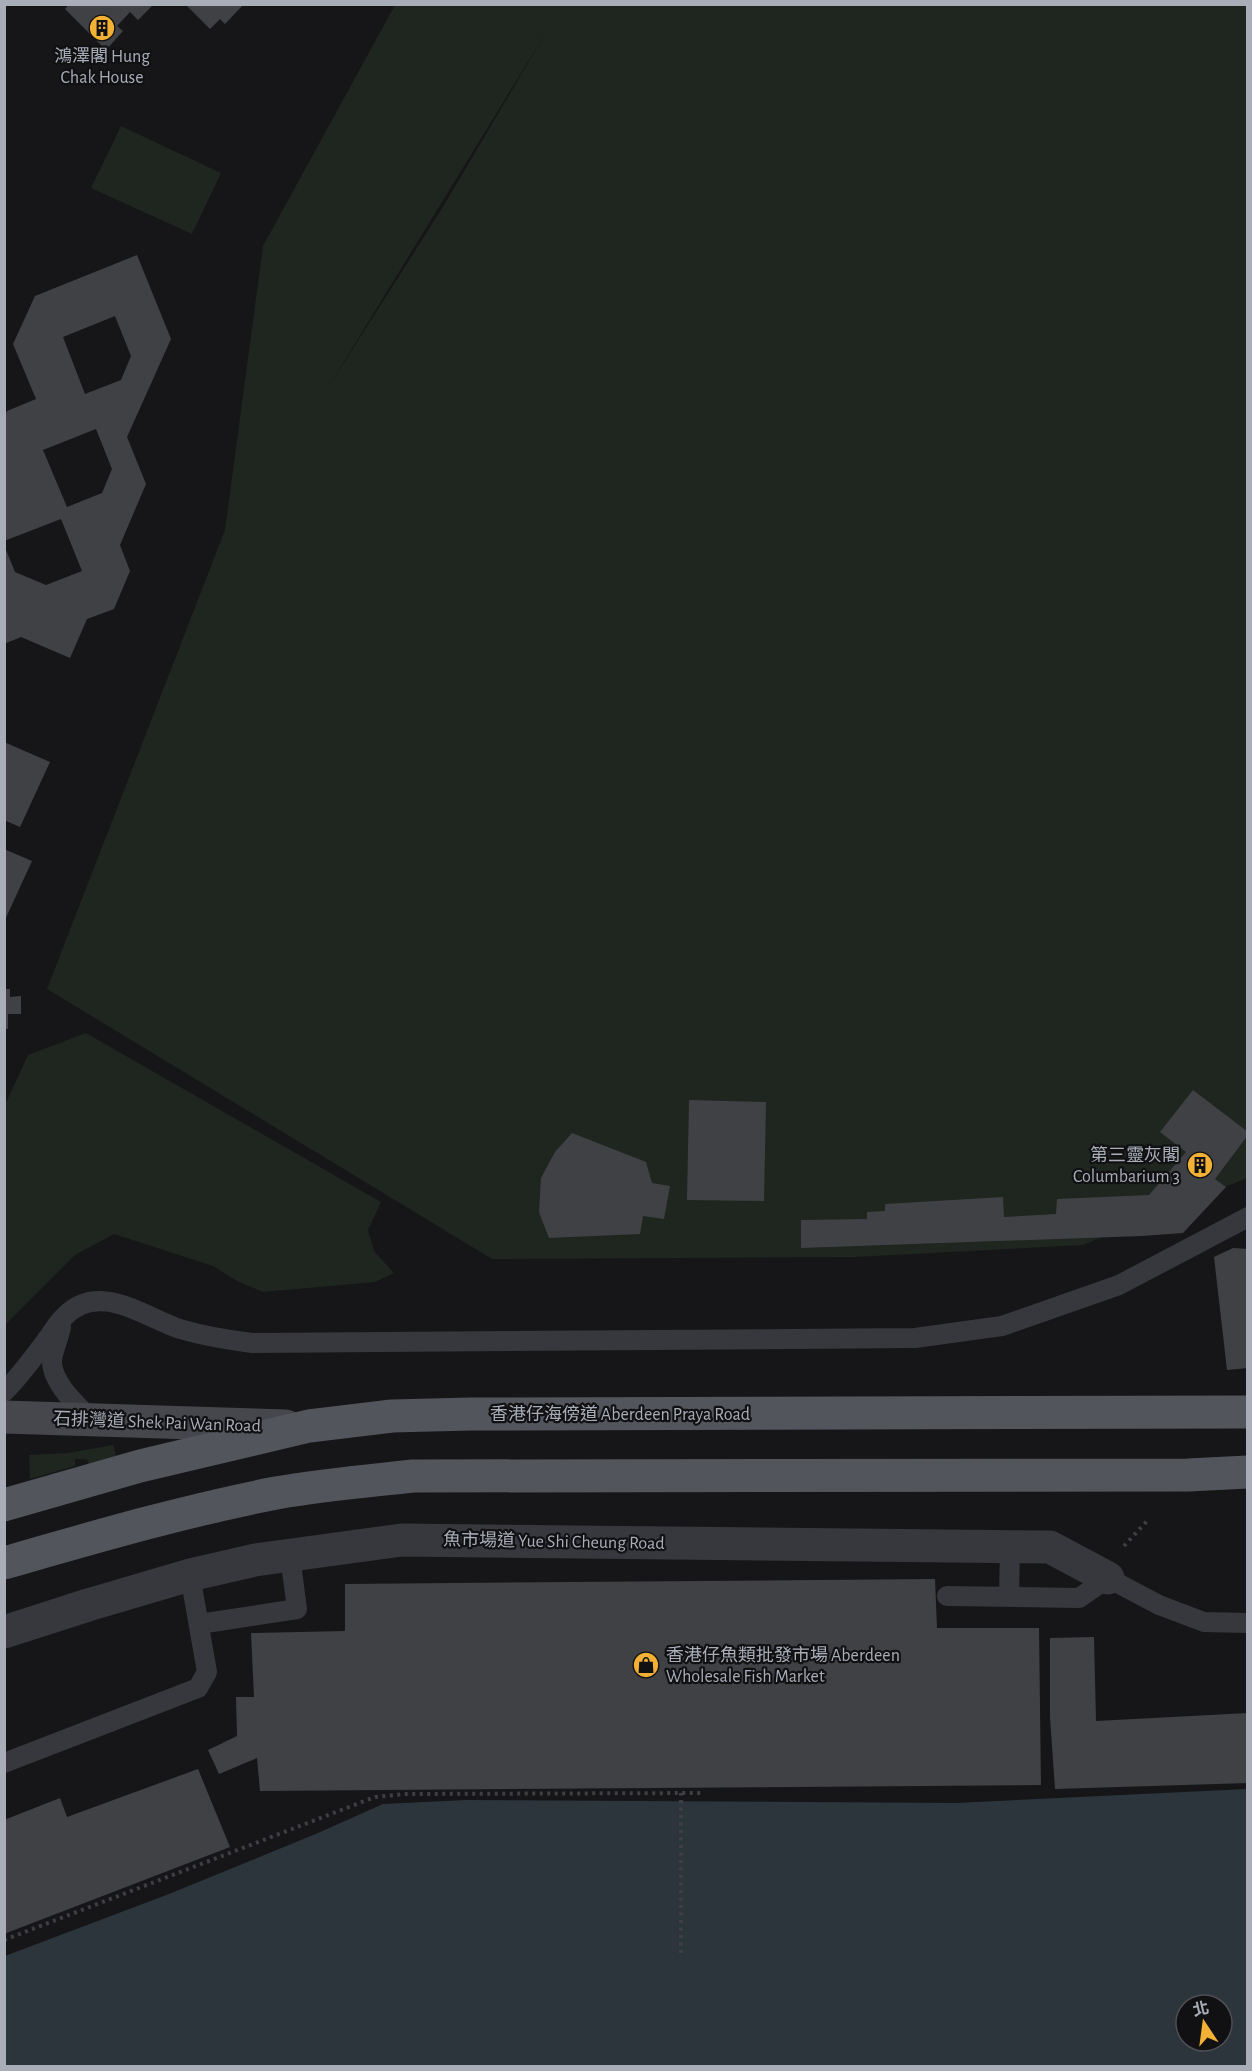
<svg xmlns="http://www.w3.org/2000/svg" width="1252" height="2071" font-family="'Alegreya Sans','Noto Sans TC',sans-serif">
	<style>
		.green { fill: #1e261f; fill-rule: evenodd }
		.water { fill: #2c353c; fill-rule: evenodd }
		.building { fill: #404145; fill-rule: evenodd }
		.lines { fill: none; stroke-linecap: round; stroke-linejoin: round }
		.path { stroke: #3d3f44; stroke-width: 4; stroke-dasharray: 3 4.5; stroke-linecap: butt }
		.lane { stroke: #37383d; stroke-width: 20 }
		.street { stroke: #37383d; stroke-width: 33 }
		.secondary { stroke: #45474d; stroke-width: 33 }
		.primary { stroke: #53555c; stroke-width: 33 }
		.labels { text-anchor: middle; stroke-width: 4.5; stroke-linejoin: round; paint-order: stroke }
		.poi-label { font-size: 18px; fill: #a8adb8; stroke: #111113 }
		.street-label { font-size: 18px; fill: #a8adb8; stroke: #111113 }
	</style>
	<rect width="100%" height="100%" fill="#161618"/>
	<g class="green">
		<path d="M395 5H1247V1178L1083 1245 855 1257 492 1259 47 989 225 530 263 246ZM547 31 441 210 329 386Z"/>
		<path d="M121 126 221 173 192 234 91 188Z"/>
		<path d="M86 1033 381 1202 368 1230 374 1251 394 1273 375 1282 263 1292 237 1281 213 1266 114 1234 75 1255 5 1325V1105L28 1055Z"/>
		<path d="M113 1445 117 1459 89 1466 87 1459H75V1466L30 1479 29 1455 68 1453Z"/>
	</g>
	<path class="water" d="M1247 1789V2066H5V1956L169 1894 318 1833 383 1804 467 1800 956 1803ZM1186 2005H1222V2041H1186Z"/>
	<g class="building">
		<path d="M69 4H154L138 20 130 12 117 26 123 31 106 50 65 9Z"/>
		<path d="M185 4H244L225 24 220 19 210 29Z"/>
		<path d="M137 255 171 339 127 437 146 484 120 545 130 571 114 609 87 619 70 658 21 637 4 644V545L15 572 46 585 82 571 61 519 4 541V416L7 411 36 399 13 344 35 296ZM115 316 131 356 121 380 85 394 63 337ZM96 429 112 469 102 493 67 507 43 450Z"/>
		<path d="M4 742 50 762 20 827 4 820Z"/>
		<path d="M4 849 32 861 4 922Z"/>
		<path d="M4 989H10V997L21 996V1014H8V1029H4Z"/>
		<path d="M1193 1090 1248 1132V1135L1215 1179 1226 1187 1183 1233 1142 1236 801 1248V1220L867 1219V1212L885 1211V1204L1003 1197 1004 1217 1056 1214 1057 1199 1149 1195 1186 1152 1160 1132Z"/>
		<path d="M689 1100 766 1102 764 1201 687 1200Z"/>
		<path d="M572 1133 646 1162 652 1183 670 1186 664 1219 643 1216 640 1234 549 1238 539 1212 541 1178 555 1152Z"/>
		<path d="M1233 1248 1248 1249V1368L1227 1370 1214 1257Z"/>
		<path d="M935 1579 937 1628H1039L1041 1785 260 1791 257 1758 219 1774 208 1750 237 1736 236 1697H254L251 1633 345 1631V1584Z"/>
		<path d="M1094 1637 1096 1721 1248 1713V1783L1055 1789 1050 1717V1638Z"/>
		<path d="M198 1769 230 1847 4 1934V1820L60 1798 67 1817Z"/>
	</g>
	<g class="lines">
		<g class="path">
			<path d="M1124 1546 1148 1520"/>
			<path d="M4 1940 375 1797 404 1794 702 1793"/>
			<path d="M681 1953V1793"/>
		</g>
		<g class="lane">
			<path d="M61 1327C59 1338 53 1350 52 1360 51 1382 78 1407 92 1420"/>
			<path d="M4 1392C21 1375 34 1357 48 1338 53 1331 58 1322 65 1316 99 1281 144 1317 180 1329 204 1336 228 1340 252 1343L915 1338 1002 1326 1119 1285 1248 1217"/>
			<path d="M947 1596 1079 1598 1108 1578 1159 1605 1204 1622 1248 1623"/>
			<path d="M1009 1597 1010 1547"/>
			<path d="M199 1624 297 1609 290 1556"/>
			<path d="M4 1763 198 1688 207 1672 190 1575"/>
		</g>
		<path class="street" d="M4 1632 88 1605 190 1575 255 1560 402 1540 1050 1547 1108 1578"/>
		<path class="secondary" d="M4 1417 286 1426"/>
		<g class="primary">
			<path d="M4 1505 140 1466 309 1426 392 1416 471 1414 1248 1412"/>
			<path d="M4 1563C95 1537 184 1511 276 1493 321 1485 367 1481 413 1476L1188 1475 1248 1472"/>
		</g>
	</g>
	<defs>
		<g id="building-disc" transform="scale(1.35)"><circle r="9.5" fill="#f2b134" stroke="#111113"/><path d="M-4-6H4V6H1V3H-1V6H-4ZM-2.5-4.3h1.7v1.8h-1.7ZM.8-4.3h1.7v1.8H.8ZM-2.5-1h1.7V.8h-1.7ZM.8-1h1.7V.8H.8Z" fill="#111"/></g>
		<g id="shop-disc" transform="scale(1.35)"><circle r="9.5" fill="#f2b134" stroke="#111113"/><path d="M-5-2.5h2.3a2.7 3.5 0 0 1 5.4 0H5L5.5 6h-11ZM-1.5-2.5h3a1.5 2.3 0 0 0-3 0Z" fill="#111"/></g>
	</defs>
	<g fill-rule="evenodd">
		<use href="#building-disc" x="102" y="28"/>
		<use href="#building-disc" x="1200" y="1165"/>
		<use href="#shop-disc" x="646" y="1665"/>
	</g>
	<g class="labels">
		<g class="poi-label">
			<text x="102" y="62">鴻澤閣 Hung<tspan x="102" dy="21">Chak House</tspan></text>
			<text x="1180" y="1161" text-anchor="end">第三靈灰閣<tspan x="1180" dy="21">Columbarium 3</tspan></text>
			<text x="666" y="1661" text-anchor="start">香港仔魚類批發市場 Aberdeen<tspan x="666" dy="21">Wholesale Fish Market</tspan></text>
		</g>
		<g class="street-label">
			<text x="620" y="1420">香港仔海傍道 Aberdeen Praya Road</text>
			<text transform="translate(157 1422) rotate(2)" y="6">石排灣道 Shek Pai Wan Road</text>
			<text transform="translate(554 1541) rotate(1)" y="6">魚市場道 Yue Shi Cheung Road</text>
		</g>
	</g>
	<rect width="1252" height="2071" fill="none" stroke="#a8adb8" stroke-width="12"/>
	<g transform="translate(1204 2023) rotate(347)"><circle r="28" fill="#111113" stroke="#4d4f55" stroke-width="1.5"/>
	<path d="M0-4.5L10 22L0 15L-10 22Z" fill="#f2b134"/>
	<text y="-9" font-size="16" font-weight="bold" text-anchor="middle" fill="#a8adb8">北</text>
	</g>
</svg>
